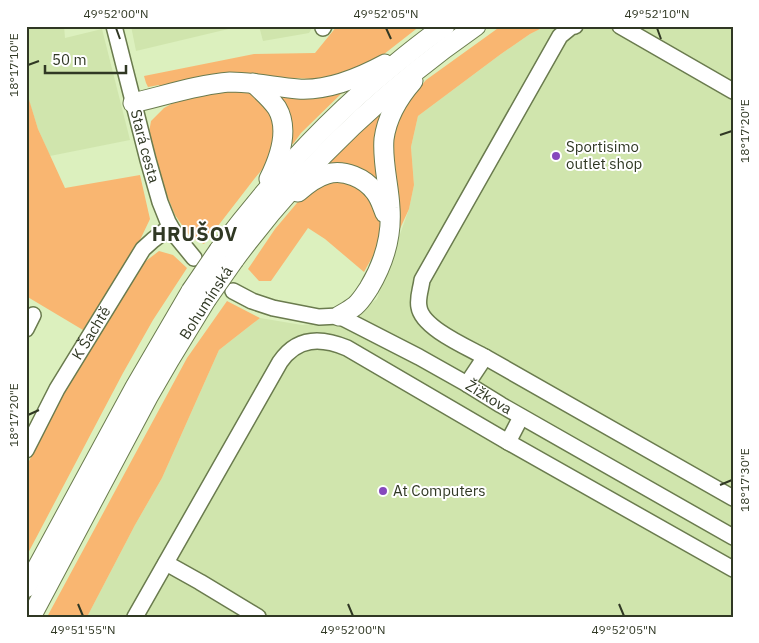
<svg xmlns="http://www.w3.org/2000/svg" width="759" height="643" font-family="'IBM Plex Sans',sans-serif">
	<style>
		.built { fill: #d0e5ad }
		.green { fill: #f9b671 }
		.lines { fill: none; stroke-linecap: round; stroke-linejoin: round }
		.minor-casing { stroke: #6a7b4e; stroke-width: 18 }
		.major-casing { stroke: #6a7b4e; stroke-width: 21 }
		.minor { stroke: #fff; stroke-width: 15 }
		.major { stroke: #fff; stroke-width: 19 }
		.major-bridge-casing { stroke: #6a7b4e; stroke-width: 21; stroke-linecap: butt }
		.major-bridge { stroke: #fff; stroke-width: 19 }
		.ticks { fill: none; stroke: #303824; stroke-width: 2 }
		.poi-dot { fill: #8648bd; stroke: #fff; stroke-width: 2 }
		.labels { text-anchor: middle; stroke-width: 4; stroke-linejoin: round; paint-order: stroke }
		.street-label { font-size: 15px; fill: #303824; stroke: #fff }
		.poi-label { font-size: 15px; fill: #303824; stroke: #fff; text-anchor: start }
		.district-label { font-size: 20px; font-weight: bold; letter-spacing: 1px; fill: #303824; stroke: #fff }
		.neatline { fill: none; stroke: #303824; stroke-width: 2 }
		.ticks-label { font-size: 12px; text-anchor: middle; fill: #303824 }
	</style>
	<rect width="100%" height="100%" fill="#dcf0be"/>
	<g class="built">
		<path d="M28 26H64L65 38 102 29 130 140 50 156 38 129 26 91V27Z"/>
		<path d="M131 26H241L136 51Z"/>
		<path d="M259 26H313L309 33 263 41Z"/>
		<path d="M546 26H733V617H87L135 525 162 478 219 350 260 318 302 325 347 321 377 299 409 209 414 185 411 147 418 116 501 54 530 34Z"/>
	</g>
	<g class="green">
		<path d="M337 26H420L379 58 348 74 315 79 222 75 161 89 159 85 148 87 146 83 144 76 254 54 315 53Z"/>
		<path d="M501 26H546L530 34 501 54 418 116 411 147 414 185 409 209 398 233 399 196 394 159V131L408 101 426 80Z"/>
		<path d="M222 90 248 92 259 98 277 123 271 159 255 178 204 244 191 238 175 215 158 173 148 138 151 121 164 108 175 102 209 92Z"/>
		<path d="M345 90 301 133 293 144 288 143 269 91Z"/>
		<path d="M27 93 38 129 65 188 140 175 150 219 140 240 83 330 26 296Z"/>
		<path d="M378 115H382L380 188 327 166 329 163Z"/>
		<path d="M349 180 364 190 377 207 381 227 378 247 364 272 325 239 308 228 271 281H259L250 271 248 269 275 229 302 197 325 181Z"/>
		<path d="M159 251 173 255 187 268 153 320 123 373 26 557V467L66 388 142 264Z"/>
		<path d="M227 301 260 318 219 350 162 478 135 525 87 617H47L187 358Z"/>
	</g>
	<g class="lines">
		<g class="minor-casing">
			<g id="minor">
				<path id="s1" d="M114 26 148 160 160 202 168 222 176 236 194 258"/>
				<path d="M620 26 733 91"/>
				<path d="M323 28 324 26"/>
				<path id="s2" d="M233 291 252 301 273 308 319 317 339 316 419 357 467 384 501 405 733 537"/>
				<path d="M26 329 33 315"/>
				<path d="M485 357 733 498"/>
				<path d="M467 384 485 357C467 347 422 328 419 307 417 298 421 289 422 280L560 36 571 27 575 26"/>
				<path d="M508 442 521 417"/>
				<path id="s3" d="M26 450 57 389 143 249 153 240 170 227"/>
				<path d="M166 563 200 582 258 617"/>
				<path d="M135 617 280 362C297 337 321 337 347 348L508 442 733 569"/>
			</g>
		</g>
		<g class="major-casing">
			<g id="major">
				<path d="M253 83C262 91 271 99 277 108 290 130 279 159 269 179"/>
				<path d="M133 103C163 96 200 84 230 82 253 82 275 87 298 89 328 91 359 78 385 64"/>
				<path d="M298 192C306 185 316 177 327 174 344 169 365 178 375 192 380 198 382 206 385 213"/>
				<path d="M219 250C270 182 327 119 394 65 410 52 427 38 445 26"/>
				<path d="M234 260C303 167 381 92 476 26"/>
				<path d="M339 316C344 313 350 310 355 306 361 301 365 294 369 288 384 263 392 236 390 208 389 185 382 162 384 139 387 117 399 97 413 81"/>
				<path d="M26 588 135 387 191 291"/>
				<path d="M31 617 148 397 170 359 206 300"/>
			</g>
		</g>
		<use href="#minor" class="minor"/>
		<use href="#major" class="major"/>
		<g class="major-bridge-casing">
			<g id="major-bridge">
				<path d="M191 291 219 250"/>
				<path d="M206 300 234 260"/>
			</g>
		</g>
		<use href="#major-bridge" class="major-bridge"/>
	</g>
	<path class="ticks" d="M116 28 120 39M386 28 391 39M657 28 661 39M28 65 39 61M720 135 732 131M28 415 39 410M720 485 732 480M78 604 83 616M348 604 353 616M619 604 624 616"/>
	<g class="poi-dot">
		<circle cx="556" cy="156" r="5"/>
		<circle cx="383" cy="491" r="5"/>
	</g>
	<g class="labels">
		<g class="street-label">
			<text dy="5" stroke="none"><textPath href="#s1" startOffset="124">Stará cesta</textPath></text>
			<text transform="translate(206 303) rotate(-57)" y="5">Bohumínská</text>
			<text dy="5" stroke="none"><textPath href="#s3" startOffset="134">K Šachtě</textPath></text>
			<text dy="5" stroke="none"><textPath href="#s2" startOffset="281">Žižkova</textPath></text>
		</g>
		<g class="poi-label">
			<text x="566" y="152">Sportisimo<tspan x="566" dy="17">outlet shop</tspan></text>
			<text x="393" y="496">At Computers</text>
		</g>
		<g class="district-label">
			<text x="195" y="241">HRUŠOV</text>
		</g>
	</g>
	<rect width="759" height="643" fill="none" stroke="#ffffff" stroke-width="55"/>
	<path d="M45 65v8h81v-8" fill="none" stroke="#303824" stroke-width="2.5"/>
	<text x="52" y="65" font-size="15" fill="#303824" stroke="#ffffff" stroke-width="4" paint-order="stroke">50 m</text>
	<rect x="28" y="28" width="704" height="588" class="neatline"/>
	<g class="ticks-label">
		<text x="116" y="18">49°52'00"N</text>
		<text x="386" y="18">49°52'05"N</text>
		<text x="657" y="18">49°52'10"N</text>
		<text transform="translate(14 65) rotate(-90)" y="4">18°17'10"E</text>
		<text transform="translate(745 131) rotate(-90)" y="4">18°17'20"E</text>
		<text transform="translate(14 415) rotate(-90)" y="4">18°17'20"E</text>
		<text transform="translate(745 480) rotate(-90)" y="4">18°17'30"E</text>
		<text x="83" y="634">49°51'55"N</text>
		<text x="353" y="634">49°52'00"N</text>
		<text x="624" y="634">49°52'05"N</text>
	</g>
</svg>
